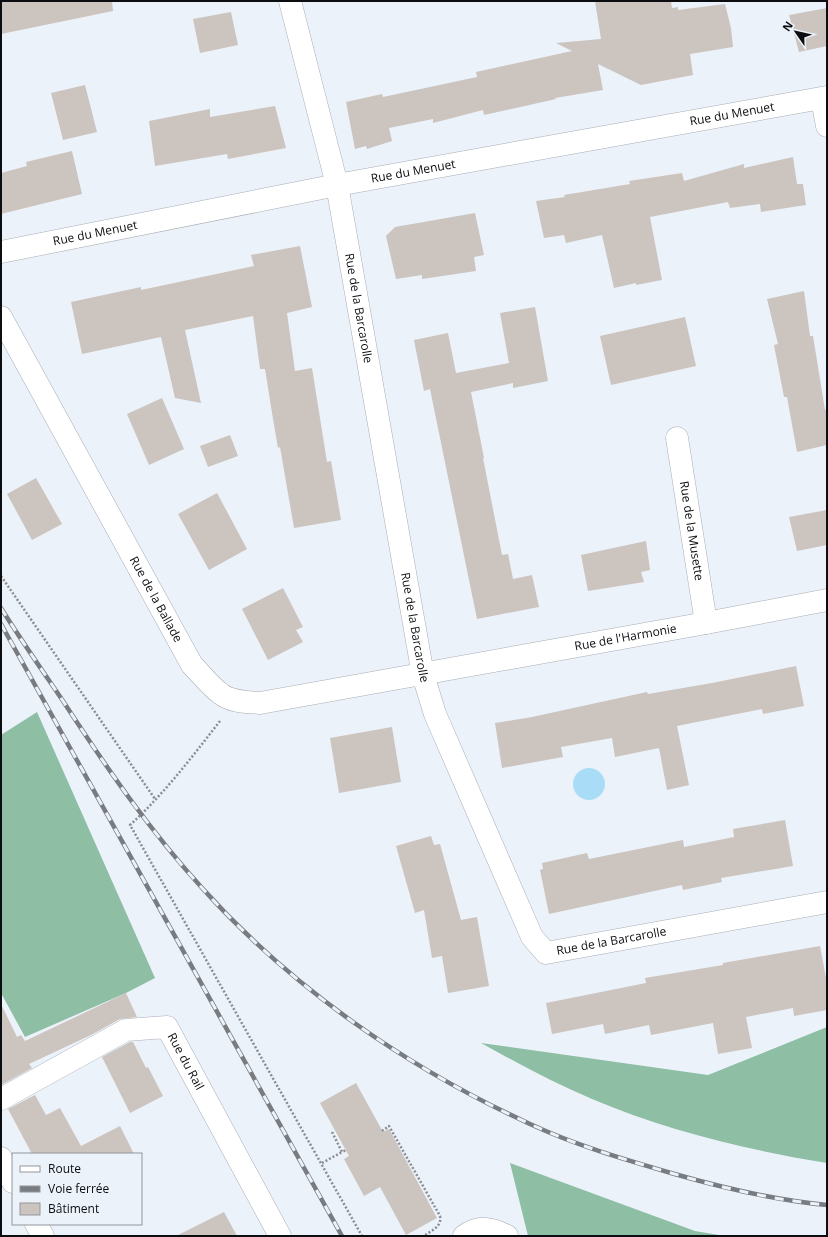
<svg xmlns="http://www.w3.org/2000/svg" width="828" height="1237" font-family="'Open Sans',sans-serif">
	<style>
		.forest { fill: #8ebfa4 }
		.water { fill: #a9ddf7 }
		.building { fill: #ccc4be }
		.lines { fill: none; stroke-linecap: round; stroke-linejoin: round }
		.minor-casing { stroke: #a8adb5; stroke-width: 23 }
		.major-casing { stroke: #a8adb5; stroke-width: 23 }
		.path { stroke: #898e93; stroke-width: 2.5; stroke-dasharray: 2 2; stroke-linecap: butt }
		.minor { stroke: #fff; stroke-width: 22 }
		.major { stroke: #fff; stroke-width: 22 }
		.rail-casing { stroke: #787c81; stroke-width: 4.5 }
		.rail { stroke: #ecf2fa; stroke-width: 3; stroke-dasharray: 9; stroke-linecap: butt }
		.labels { text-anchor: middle; stroke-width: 4; stroke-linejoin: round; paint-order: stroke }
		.street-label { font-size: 12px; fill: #0b0d10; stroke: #ecf2fa }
	</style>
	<rect width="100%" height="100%" fill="#ecf2fa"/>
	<g class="forest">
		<path d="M37 712 155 978 126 993 25 1037 1 993V735Z"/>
		<path d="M827 1027V1163C747 1150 668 1131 592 1099 554 1083 517 1063 481 1043L708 1075Z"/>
		<path d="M510 1163 695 1231 725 1236H528Z"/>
	</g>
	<circle class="water" cx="589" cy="784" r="16"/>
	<g class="building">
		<path d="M1 1H112L113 11 1 34Z"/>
		<path d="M595 1H671L672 8 678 7V10L725 4 731 28 733 47 690 54 693 75 641 85 598 64 603 90 555 98 556 99 484 115 483 110 433 123V119L389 128 392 141 367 149 366 146 355 149 346 102 382 94 383 97 477 77 476 72 572 51 556 43 601 39Z"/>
		<path d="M827 8V46L799 52 789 15Z"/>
		<path d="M231 12 238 45 200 53 193 19Z"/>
		<path d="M85 85 97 132 63 140 51 93Z"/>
		<path d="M275 106 286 148 228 159 227 154 155 166 149 121 210 109V117Z"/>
		<path d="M72 151 82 194 1 214V173L27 166 26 162Z"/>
		<path d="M793 157 797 184H803L806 205 761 212 760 204 730 208 728 202 650 217 662 280 636 285V283L614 288 602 235 566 243 564 235 544 238 536 201 565 197 564 195 630 184 629 181 682 173 684 181 744 164V168Z"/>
		<path d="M475 213 484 255 474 257 476 271 422 279V275L396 279 386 236 395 227Z"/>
		<path d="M300 246 312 307 287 313 295 371 312 368 327 462 331 461 341 520 294 528 280 447 278 448 273 419H274H273L265 369H260L253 316 185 330 201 403 175 398 161 337 82 354 71 302 141 287V290L254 266 251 255Z"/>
		<path d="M804 291 810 336H813L825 410 827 409V445L797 452 787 397H784L774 345 778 344 767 299Z"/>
		<path d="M535 307 548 381 513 388V383L471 392 484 458H483L502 555 508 554 513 579 532 575 539 607 477 619 430 389 424 391 414 340 448 333 456 373 509 363 500 313Z"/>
		<path d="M685 317 696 366 611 385 600 336Z"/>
		<path d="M162 398 184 449 149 465 127 414Z"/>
		<path d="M230 435 238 456 208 467 200 446Z"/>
		<path d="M36 478 62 524 32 540 7 494Z"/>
		<path d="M217 493 247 549 209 570 178 514Z"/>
		<path d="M827 510V545L797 551 789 517Z"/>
		<path d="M646 541 650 570 641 572 644 582 588 591 581 555Z"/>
		<path d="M283 588 303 627 296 630 303 642 268 660 242 609Z"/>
		<path d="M796 666 804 706 763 714 762 709 677 726 689 785 667 790 659 748 615 757 612 738 561 747 563 757 502 768 495 723 532 717 647 692 648 694 712 683Z"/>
		<path d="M392 727 401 782 339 793 330 738Z"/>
		<path d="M785 820 793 866 721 878 722 882 683 890 682 885 549 914 540 870 543 869 542 863 587 853 589 859 683 840 684 847 734 837 733 829Z"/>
		<path d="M431 836 434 845 440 844 461 920 477 917 489 986 448 993 442 956 432 958 424 910 415 913 396 846Z"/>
		<path d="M820 946 827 983V1010L794 1016 793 1008 746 1017 752 1048 718 1054 713 1023 651 1035 649 1025 605 1034 603 1024 552 1034 546 1003 646 983 645 978 723 965V963Z"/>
		<path d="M126 993 137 1017 120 1019 91 1035 29 1064 32 1068 1 1085V1004L17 1037 21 1035 25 1041Z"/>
		<path d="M130 1042H133L146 1068 148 1067 163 1096 130 1113 102 1057Z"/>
		<path d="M356 1083 383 1132 389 1129 437 1218 406 1235 380 1187 364 1196 344 1159 349 1156 320 1103Z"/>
		<path d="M35 1095 46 1115 60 1108 81 1146 120 1126 134 1154H32L8 1109Z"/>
		<path d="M224 1212 237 1236H176Z"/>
	</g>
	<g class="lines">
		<g class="minor-casing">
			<g id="minor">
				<path id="s1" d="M290 1 337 185 423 675 435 714 532 937 546 953 827 902"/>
				<path d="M822 99 827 126"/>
				<path id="s2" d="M1 252 337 185 827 97"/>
				<path id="s3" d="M1 317 192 665C201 674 210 686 221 694 231 702 248 702 260 703L706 623 827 600"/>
				<path id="s4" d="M677 438 706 623"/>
				<path id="s5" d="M1 1099 126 1030 167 1027 280 1236"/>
				<path d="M464 1236C479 1225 492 1228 507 1236"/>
			</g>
		</g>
		<g class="major-casing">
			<g id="major">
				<path d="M1 1158 4 1167 13 1182"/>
				<path d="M36 1224 43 1236"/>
			</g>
		</g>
		<g class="path">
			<path d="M1 576 155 799"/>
			<path d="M220 721C192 757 164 794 130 825L362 1236"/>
			<path d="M382 1131 389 1126 440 1216C442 1227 432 1230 424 1236"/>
			<path d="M332 1132 342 1152 346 1150"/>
			<path d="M322 1163 342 1152"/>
		</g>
		<use href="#minor" class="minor"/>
		<use href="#major" class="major"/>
		<g class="rail-casing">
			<g id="rail">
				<path d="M1 608C21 640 42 670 63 701 106 767 150 831 203 889 293 989 408 1068 530 1124 575 1145 623 1159 671 1173 723 1188 773 1200 827 1205"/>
				<path d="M1 624 342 1236"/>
			</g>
		</g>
		<use href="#rail" class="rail"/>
	</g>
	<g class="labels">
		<g class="street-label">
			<text dy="4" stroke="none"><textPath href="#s2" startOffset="744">Rue du Menuet</textPath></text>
			<text dy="4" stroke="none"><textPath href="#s2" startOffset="420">Rue du Menuet</textPath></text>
			<text dy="4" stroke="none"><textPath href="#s2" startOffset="96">Rue du Menuet</textPath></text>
			<text dy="4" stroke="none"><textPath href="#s1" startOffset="315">Rue de la Barcarolle</textPath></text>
			<text dy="4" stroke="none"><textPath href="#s4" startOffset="94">Rue de la Musette</textPath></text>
			<text dy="4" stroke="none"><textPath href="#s3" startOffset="322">Rue de la Ballade</textPath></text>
			<text dy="4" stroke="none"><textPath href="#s1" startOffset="639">Rue de la Barcarolle</textPath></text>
			<text dy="4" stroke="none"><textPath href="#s3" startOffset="850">Rue de l'Harmonie</textPath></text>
			<text dy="4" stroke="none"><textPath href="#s1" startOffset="1059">Rue de la Barcarolle</textPath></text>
			<text dy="4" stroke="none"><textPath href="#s5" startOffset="223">Rue du Rail</textPath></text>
		</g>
	</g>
	<rect width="828" height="1237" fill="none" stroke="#0b0d10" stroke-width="4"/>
	<rect x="12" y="1153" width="130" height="72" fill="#ecf2fa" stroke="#92969c"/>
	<rect x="20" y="1166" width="20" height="6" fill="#ffffff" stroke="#92969c"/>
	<text x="48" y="1173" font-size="12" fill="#0b0d10">Route</text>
	<rect x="20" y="1186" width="20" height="6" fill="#787c81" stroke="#92969c"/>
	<text x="48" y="1193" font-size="12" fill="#0b0d10">Voie ferrée</text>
	<rect x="20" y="1203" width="20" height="12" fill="#ccc4be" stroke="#92969c"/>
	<text x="48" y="1213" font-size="12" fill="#0b0d10">Bâtiment</text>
	<g transform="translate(796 32) rotate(304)" stroke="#ecf2fa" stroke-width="3" paint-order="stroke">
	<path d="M0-3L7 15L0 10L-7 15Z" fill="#0b0d10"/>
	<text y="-6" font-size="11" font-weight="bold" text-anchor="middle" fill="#0b0d10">N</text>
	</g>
</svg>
